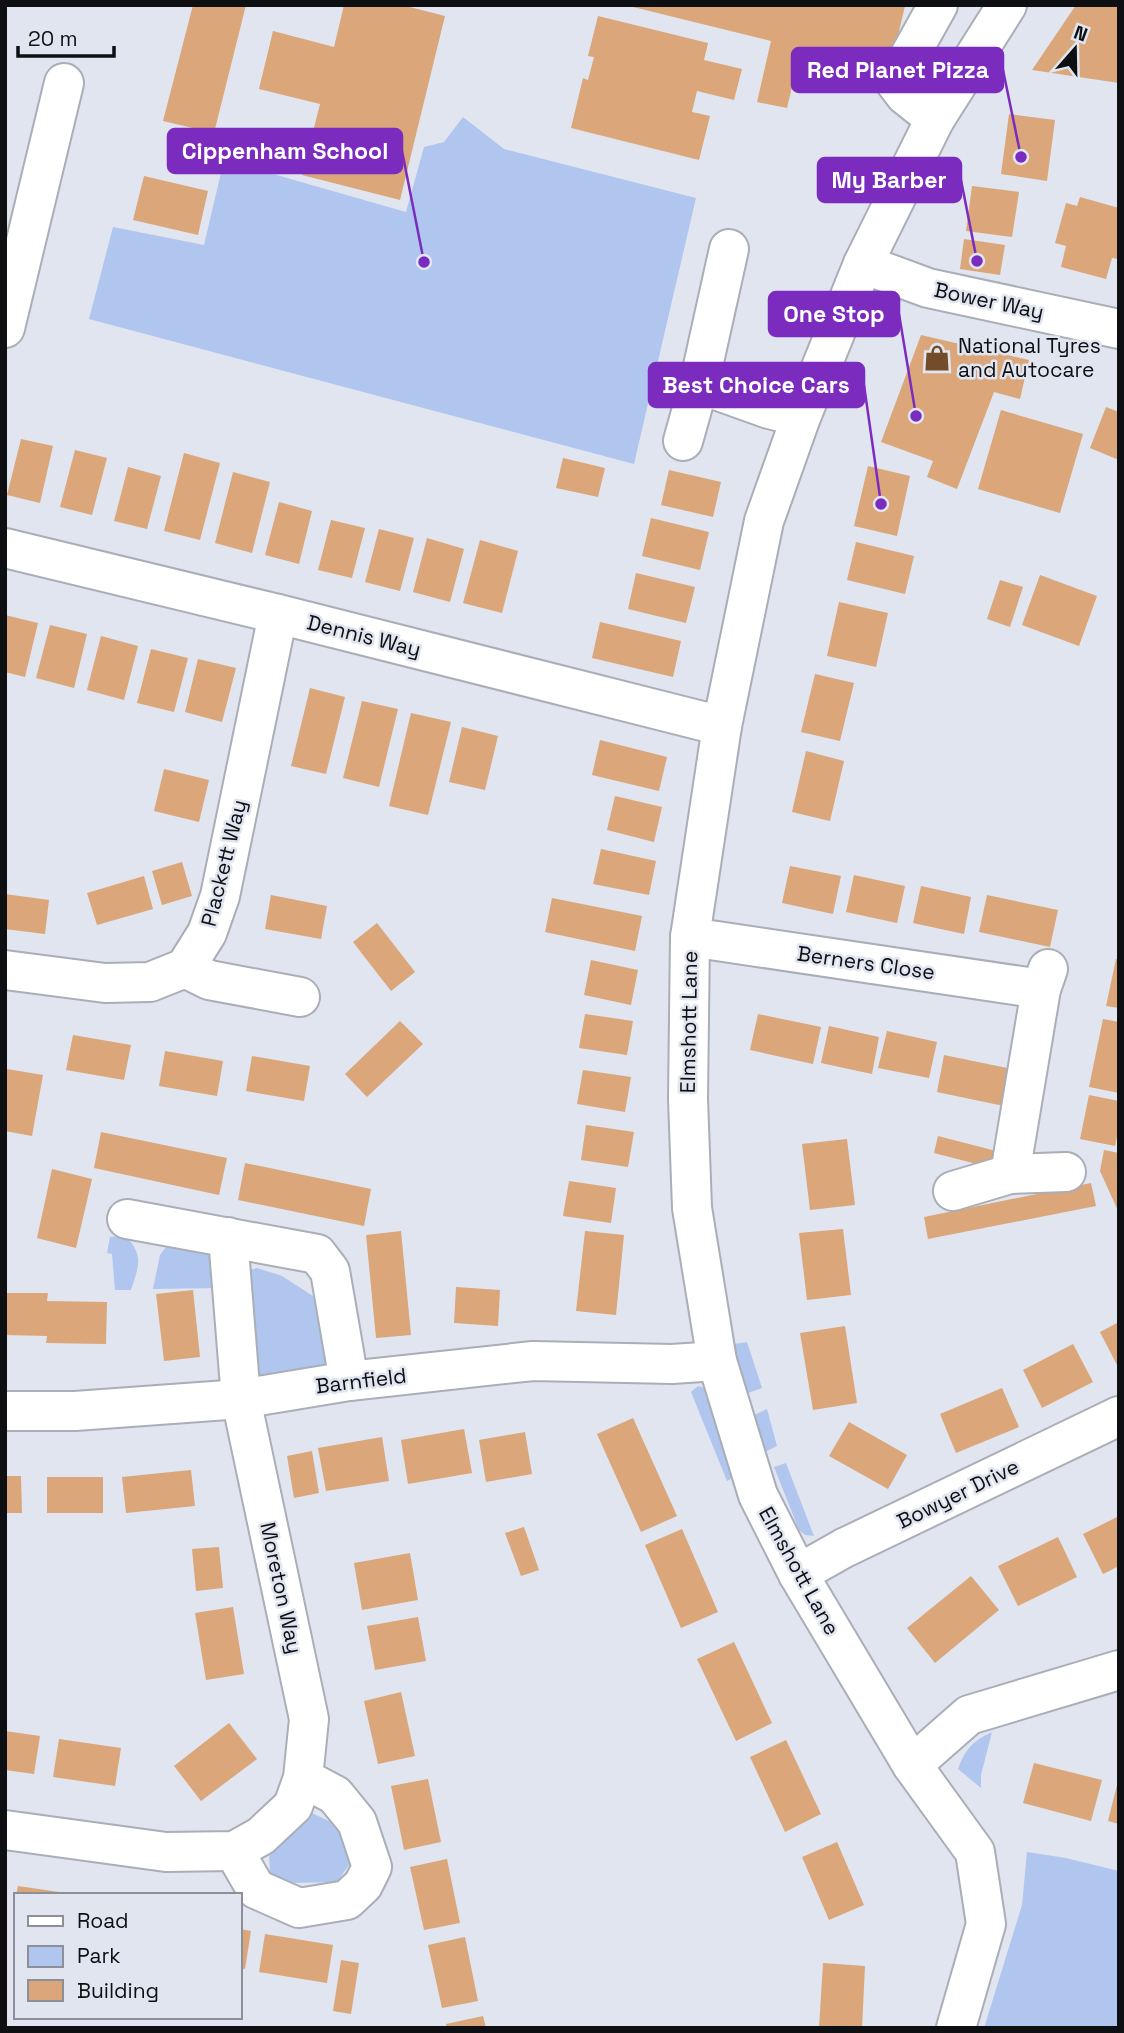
<svg xmlns="http://www.w3.org/2000/svg" width="1124" height="2033" font-family="'Space Grotesk',sans-serif">
	<style>
		.green { fill: #b0c6ef }
		.building { fill: #daa67a }
		.lines { fill: none; stroke-linecap: round; stroke-linejoin: round }
		.minor-casing { stroke: #a9aeb7; stroke-width: 42 }
		.minor { stroke: #fff; stroke-width: 38 }
		.labels { text-anchor: middle; stroke-width: 5; stroke-linejoin: round; paint-order: stroke }
		.street-label { font-size: 21px; fill: #0d0f12; stroke: #e0e5ef }
		.poi-label { font-size: 21px; fill: #0d0f12; stroke: #e0e5ef; text-anchor: start }
		.leader { fill: none; stroke: #7b2cbf; stroke-width: 2.5 }
		.callout-dot { fill: #7b2cbf; stroke: #e0e5ef; stroke-width: 2.5 }
		.callout { fill: #7b2cbf; stroke: #7b2cbf; stroke-width: 2.5 }
		.callout-label { font-size: 23px; text-anchor: middle; font-weight: bold; fill: #fff }
	</style>
	<rect width="100%" height="100%" fill="#e0e5ef"/>
	<g class="green">
		<path d="M463 117 504 149 696 198 634 464 89 319 113 227 204 245 224 160 406 212 424 147 444 142Z"/>
		<path d="M125 1236C144 1254 139 1266 131 1290H115L112 1254 107 1253 110 1237Z"/>
		<path d="M180 1245 203 1250 214 1259 218 1288 153 1289 160 1255 166 1247Z"/>
		<path d="M257 1268 282 1276 316 1298 328 1367 254 1378 249 1270Z"/>
		<path d="M747 1342 762 1388 748 1393 739 1374 734 1344Z"/>
		<path d="M698 1386 707 1389 738 1475 727 1481 691 1392Z"/>
		<path d="M767 1409 777 1446 765 1452 754 1415Z"/>
		<path d="M786 1463 814 1536 805 1535 799 1530 774 1467Z"/>
		<path d="M992 1732 981 1775V1788L958 1769C966 1748 972 1742 992 1732Z"/>
		<path d="M312 1813 335 1824 353 1859 337 1882 288 1883 270 1875 269 1850Z"/>
		<path d="M1027 1852 1066 1858 1119 1871V2028H984L1022 1905Z"/>
	</g>
	<g class="building">
		<path d="M193 5H246L214 133 163 121Z"/>
		<path d="M344 5H402L445 16 400 200 302 175 320 104 259 89 273 31 334 47Z"/>
		<path d="M625 5H901L905 6 893 56 862 49 858 67 800 53 787 108 757 102 771 41Z"/>
		<path d="M1076 5H1119V83L1032 70Z"/>
		<path d="M598 16 708 43 704 60 742 69 734 100 697 91 692 112 710 116 699 160 571 128 583 78 588 80 594 57 588 56Z"/>
		<path d="M1009 114 1055 120 1047 181 1001 174Z"/>
		<path d="M144 176 208 191 198 235 133 220Z"/>
		<path d="M972 186 1019 192 1012 237 966 231Z"/>
		<path d="M1080 197 1119 208V259L1112 258 1106 279 1061 267 1066 246 1055 243 1066 203 1077 206Z"/>
		<path d="M964 239 1005 245 1000 275 960 269Z"/>
		<path d="M921 335 1029 360 1020 399 994 392 957 489 927 477 933 461 881 442Z"/>
		<path d="M1106 407 1119 412V460L1090 448Z"/>
		<path d="M1001 410 1083 434 1060 513 978 489Z"/>
		<path d="M21 439 53 446 40 503 7 495Z"/>
		<path d="M75 450 107 458 92 515 60 507Z"/>
		<path d="M184 453 220 463 200 540 164 531Z"/>
		<path d="M563 458 605 468 598 497 556 488Z"/>
		<path d="M868 466 910 476 897 536 854 526Z"/>
		<path d="M128 467 161 476 147 529 114 521Z"/>
		<path d="M669 470 721 482 713 517 661 505Z"/>
		<path d="M233 472 270 482 252 553 215 543Z"/>
		<path d="M279 502 312 511 299 564 265 555Z"/>
		<path d="M651 518 709 532 700 570 642 556Z"/>
		<path d="M331 520 365 528 352 578 318 570Z"/>
		<path d="M379 529 414 538 400 591 365 582Z"/>
		<path d="M427 538 464 549 450 602 413 592Z"/>
		<path d="M480 540 518 551 502 613 463 603Z"/>
		<path d="M856 542 914 556 905 594 847 580Z"/>
		<path d="M636 573 695 587 686 623 628 609Z"/>
		<path d="M1040 575 1097 596 1079 646 1022 625Z"/>
		<path d="M1000 580 1023 587 1010 627 987 619Z"/>
		<path d="M839 602 888 613 876 667 827 656Z"/>
		<path d="M5 615 38 623 25 677 5 672Z"/>
		<path d="M600 622 681 641 673 677 592 658Z"/>
		<path d="M50 625 87 634 74 688 36 678Z"/>
		<path d="M101 636 138 646 124 700 87 690Z"/>
		<path d="M151 649 188 658 174 712 137 703Z"/>
		<path d="M198 659 236 668 222 722 185 712Z"/>
		<path d="M815 674 854 683 840 741 801 732Z"/>
		<path d="M310 688 345 697 326 774 291 766Z"/>
		<path d="M362 701 398 709 379 787 343 778Z"/>
		<path d="M411 713 451 722 428 815 389 806Z"/>
		<path d="M462 727 498 736 485 790 449 782Z"/>
		<path d="M600 740 667 757 659 791 592 775Z"/>
		<path d="M806 751 844 761 830 821 792 812Z"/>
		<path d="M164 769 209 780 199 822 154 811Z"/>
		<path d="M615 796 662 807 654 842 607 830Z"/>
		<path d="M601 849 656 861 649 895 593 884Z"/>
		<path d="M182 862 192 896 162 905 152 871Z"/>
		<path d="M790 866 841 876 833 914 782 903Z"/>
		<path d="M854 875 905 886 897 923 846 912Z"/>
		<path d="M144 876 153 909 97 925 87 893Z"/>
		<path d="M921 886 971 897 964 934 913 923Z"/>
		<path d="M5 894 49 900 45 934 5 929Z"/>
		<path d="M271 895 327 906 321 939 265 929Z"/>
		<path d="M987 895 1058 910 1050 947 979 932Z"/>
		<path d="M552 898 642 916 635 951 545 932Z"/>
		<path d="M377 923 415 972 391 991 353 942Z"/>
		<path d="M1116 959 1119 960V1008L1106 1006Z"/>
		<path d="M591 960 638 970 631 1005 584 995Z"/>
		<path d="M585 1014 633 1021 627 1055 579 1048Z"/>
		<path d="M758 1014 821 1027 813 1064 750 1050Z"/>
		<path d="M1103 1019 1119 1022V1093L1089 1087Z"/>
		<path d="M400 1021 423 1044 367 1097 345 1074Z"/>
		<path d="M829 1026 879 1037 872 1074 821 1063Z"/>
		<path d="M887 1031 937 1042 929 1078 878 1068Z"/>
		<path d="M73 1035 131 1045 124 1080 66 1070Z"/>
		<path d="M165 1051 223 1061 217 1096 159 1086Z"/>
		<path d="M944 1055 1027 1072 1018 1109 937 1092Z"/>
		<path d="M252 1056 310 1066 304 1101 246 1091Z"/>
		<path d="M7 1069 43 1075 32 1136 5 1131Z"/>
		<path d="M583 1070 631 1077 625 1112 577 1104Z"/>
		<path d="M1089 1095 1119 1101V1127L1115 1146 1080 1139Z"/>
		<path d="M586 1125 634 1132 628 1167 581 1160Z"/>
		<path d="M101 1132 227 1158 219 1195 94 1168Z"/>
		<path d="M938 1136 996 1151 992 1168 934 1153Z"/>
		<path d="M847 1139 855 1205 810 1210 802 1144Z"/>
		<path d="M1104 1150 1119 1153V1213L1100 1171Z"/>
		<path d="M245 1163 371 1189 364 1226 238 1200Z"/>
		<path d="M52 1169 92 1179 76 1248 37 1238Z"/>
		<path d="M569 1181 616 1188 611 1223 563 1216Z"/>
		<path d="M1091 1183 1096 1206 928 1239 924 1217Z"/>
		<path d="M843 1229 851 1295 807 1300 799 1233Z"/>
		<path d="M401 1231 411 1335 376 1338 366 1235Z"/>
		<path d="M585 1231 624 1235 616 1315 576 1311Z"/>
		<path d="M456 1287 500 1290 498 1326 454 1323Z"/>
		<path d="M193 1290 200 1357 164 1361 156 1294Z"/>
		<path d="M5 1293H48L47 1301 107 1302 106 1344 46 1343 47 1336 5 1335Z"/>
		<path d="M1119 1322V1369L1100 1332Z"/>
		<path d="M845 1326 857 1403 813 1410 800 1333Z"/>
		<path d="M1073 1344 1093 1382 1042 1408 1023 1370Z"/>
		<path d="M1002 1388 1019 1427 956 1453 940 1414Z"/>
		<path d="M633 1418 677 1516 641 1532 597 1434Z"/>
		<path d="M849 1422 907 1455 888 1489 829 1456Z"/>
		<path d="M464 1429 472 1473 408 1484 401 1440Z"/>
		<path d="M525 1432 532 1474 486 1482 479 1440Z"/>
		<path d="M382 1437 389 1481 326 1491 318 1448Z"/>
		<path d="M312 1451 319 1493 294 1498 287 1456Z"/>
		<path d="M191 1470 195 1506 126 1513 122 1477Z"/>
		<path d="M5 1476H21L22 1513H5Z"/>
		<rect x="47" y="1477" width="56" height="36"/>
		<path d="M1119 1516V1566L1103 1574 1083 1534Z"/>
		<path d="M524 1527 539 1570 521 1576 505 1533Z"/>
		<path d="M682 1529 718 1612 681 1628 645 1545Z"/>
		<path d="M1058 1537 1077 1577 1018 1606 998 1566Z"/>
		<path d="M219 1547 223 1588 196 1591 192 1549Z"/>
		<path d="M410 1553 418 1600 362 1610 354 1563Z"/>
		<path d="M971 1576 999 1610 935 1663 907 1628Z"/>
		<path d="M233 1607 244 1674 206 1680 195 1613Z"/>
		<path d="M418 1617 426 1661 375 1670 367 1626Z"/>
		<path d="M734 1642 772 1723 736 1741 697 1659Z"/>
		<path d="M401 1692 415 1756 378 1764 364 1701Z"/>
		<path d="M229 1723 257 1759 201 1801 174 1766Z"/>
		<path d="M5 1731 40 1736 34 1774 5 1770Z"/>
		<path d="M59 1739 121 1748 115 1786 53 1777Z"/>
		<path d="M786 1740 821 1814 785 1832 750 1757Z"/>
		<path d="M1034 1763 1102 1780 1091 1821 1023 1803Z"/>
		<path d="M428 1779 441 1842 404 1850 391 1786Z"/>
		<path d="M1118 1781H1119V1824L1108 1821Z"/>
		<path d="M837 1842 864 1905 829 1920 802 1857Z"/>
		<path d="M447 1859 460 1923 424 1930 410 1867Z"/>
		<path d="M18 1886 66 1893V1895H16Z"/>
		<path d="M240 1929 251 1931 245 1969 240 1968Z"/>
		<path d="M265 1934 333 1945 327 1983 259 1972Z"/>
		<path d="M465 1937 478 2001 442 2008 428 1945Z"/>
		<path d="M341 1960 359 1963 351 2014 333 2011Z"/>
		<path d="M823 1963 865 1966 862 2028H819Z"/>
		<path d="M483 2016 486 2028H447L446 2024Z"/>
	</g>
	<g class="lines">
		<g class="minor-casing">
			<g id="minor">
				<path d="M935 119 905 95 895 82 938 5"/>
				<path d="M863 264 928 288 1119 329"/>
				<path d="M5 328 64 83"/>
				<path d="M699 384 769 409 801 417"/>
				<path d="M683 441 699 384 729 249"/>
				<path d="M5 548 278 614 722 726"/>
				<path d="M690 937 1041 989"/>
				<path d="M185 968 209 980 300 997"/>
				<path d="M5 970 105 983 150 982 185 968 207 933 220 896 278 614"/>
				<path d="M1010 1174 1041 989 1048 969"/>
				<path d="M953 1191 1010 1174 1066 1172"/>
				<path d="M127 1219 317 1254 330 1271 349 1381"/>
				<path d="M5 1411H75L241 1399 349 1381 533 1361 672 1364 717 1361"/>
				<path d="M798 1574 844 1548 1119 1416"/>
				<path d="M912 1765 969 1715 1119 1670"/>
				<path d="M5 1830 166 1852 234 1851 261 1836 293 1806 303 1778 309 1719 241 1399 228 1237"/>
				<path d="M234 1851 256 1889 299 1908 347 1900 363 1885 372 1867 357 1822 335 1795 303 1778"/>
				<path d="M956 2028 986 1924 975 1852 912 1765 798 1574 758 1495 717 1361 692 1208 688 1099 690 937 722 726 764 521 801 417 863 264 935 119 1007 5"/>
			</g>
		</g>
		<use href="#minor" class="minor"/>
	</g>
	<defs>
		<g id="shop-bare" transform="scale(2.1)"><path d="M-5-2.5h2.3a2.7 3.5 0 0 1 5.4 0H5L5.5 6h-11ZM-1.5-2.5h3a1.5 2.3 0 0 0-3 0Z" fill="#734c2a" stroke="#e0e5ef" stroke-width="2.5" paint-order="stroke"/></g>
	</defs>
	<g fill-rule="evenodd">
		<use href="#shop-bare" x="937" y="358"/>
	</g>
	<g class="labels">
		<g class="street-label">
			<text transform="translate(989 301) rotate(12)" y="7">Bower Way</text>
			<text transform="translate(364 636) rotate(14)" y="7">Dennis Way</text>
			<text transform="translate(224 863) rotate(-76)" y="7">Plackett Way</text>
			<text transform="translate(866 963) rotate(8)" y="7">Berners Close</text>
			<text transform="translate(689 1022) rotate(-89)" y="7">Elmshott Lane</text>
			<text transform="translate(361 1381) rotate(-7)" y="7">Barnfield</text>
			<text transform="translate(958 1494) rotate(-26)" y="7">Bowyer Drive</text>
			<text transform="translate(799 1571) rotate(61)" y="7">Elmshott Lane</text>
			<text transform="translate(281 1588) rotate(78)" y="7">Moreton Way</text>
		</g>
		<g class="poi-label">
			<text x="958" y="353">National Tyres<tspan x="958" dy="24">and Autocare</tspan></text>
		</g>
	</g>
	<path class="leader" d="M1021 157L1003 70M424 262L402 151M977 261L961 180M916 416L899 314M881 504L864 385"/>
	<g class="callout-dot">
		<circle cx="1021" cy="157" r="7"/>
		<circle cx="424" cy="262" r="7"/>
		<circle cx="977" cy="261" r="7"/>
		<circle cx="916" cy="416" r="7"/>
		<circle cx="881" cy="504" r="7"/>
	</g>
	<g class="callout">
		<rect x="792" y="48" width="211" height="44" rx="7"/>
		<rect x="168" y="129" width="234" height="44" rx="7"/>
		<rect x="818" y="158" width="143" height="44" rx="7"/>
		<rect x="769" y="292" width="130" height="44" rx="7"/>
		<rect x="649" y="363" width="215" height="44" rx="7"/>
	</g>
	<g class="callout-label">
		<text x="898" y="78">Red Planet Pizza</text>
		<text x="285" y="159">Cippenham School</text>
		<text x="889" y="188">My Barber</text>
		<text x="834" y="322">One Stop</text>
		<text x="756" y="393">Best Choice Cars</text>
	</g>
	<rect width="1124" height="2033" fill="none" stroke="#0d0f12" stroke-width="14"/>
	<rect x="14" y="1893" width="228" height="126" fill="#e0e5ef" stroke="#8c8f97" stroke-width="2"/>
	<rect x="28" y="1916" width="35" height="10" fill="#ffffff" stroke="#8c8f97" stroke-width="2"/>
	<text x="77" y="1928" font-size="21" fill="#0d0f12">Road</text>
	<rect x="28" y="1946" width="35" height="21" fill="#b0c6ef" stroke="#8c8f97" stroke-width="2"/>
	<text x="77" y="1963" font-size="21" fill="#0d0f12">Park</text>
	<rect x="28" y="1980" width="35" height="21" fill="#daa67a" stroke="#8c8f97" stroke-width="2"/>
	<text x="77" y="1998" font-size="21" fill="#0d0f12">Building</text>
	<g transform="translate(1075 49) rotate(20)" stroke="#e0e5ef" stroke-width="5" paint-order="stroke">
	<path d="M0-5L12 26L0 18L-12 26Z" fill="#0d0f12"/>
	<text y="-10" font-size="19" font-weight="bold" text-anchor="middle" fill="#0d0f12">N</text>
	</g>
	<path d="M18 46v10h96v-10" fill="none" stroke="#0d0f12" stroke-width="3.5"/>
	<text x="28" y="46" font-size="21" fill="#0d0f12" stroke="#e0e5ef" stroke-width="5" paint-order="stroke">20 m</text>
</svg>
